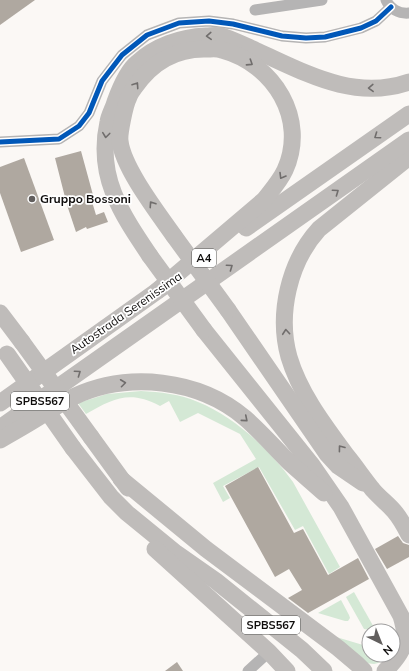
<svg xmlns="http://www.w3.org/2000/svg" width="409" height="671" font-family="Mulish,sans-serif">
	<style>
		.green { fill: #d4e8d5 }
		.building { fill: #afa8a0 }
		.lines { fill: none; stroke-linecap: round; stroke-linejoin: round }
		.minor { stroke: #b5b4b4; stroke-width: 11 }
		.highway { stroke: #bfbcba; stroke-width: 17 }
		.highway-bridge { stroke: #bfbcba; stroke-width: 17 }
		.cycleway-casing { stroke: #fff; stroke-width: 8 }
		.cycleway { stroke: #0057b8; stroke-width: 5 }
		.oneway { stroke: #706d6c }
		.poi-dot { fill: #625f5e; stroke: #fff; stroke-width: 1.5 }
		.labels { text-anchor: middle; stroke-width: 3.5; stroke-linejoin: round; paint-order: stroke }
		.shield { fill: #fff; stroke: #575655; stroke-width: 1 }
		.shield-label { font-size: 11px; font-weight: bold; fill: #0f0d0c }
		.poi-label { font-size: 12px; font-weight: bold; fill: #0f0d0c; stroke: #fff; text-anchor: start }
		.street-label { font-size: 12px; fill: #0f0d0c; stroke: #fff }
	</style>
	<rect width="100%" height="100%" fill="#fbf8f5"/>
	<g class="green">
		<path d="M141 391C160 392 180 394 198 402 235 417 270 450 293 482L340 567 329 574 303 526 295 530 259 467 223 486 230 498 223 502 213 483 256 459 240 434 198 413 180 422 169 401 160 406C130 390 114 398 86 414L78 403 107 394Z"/>
		<path d="M354 592 376 631 364 629 346 597Z"/>
		<path d="M341 600 349 615 350 618 348 621H345L318 613Z"/>
		<path d="M323 633 363 645 366 636 369 637V655H384L382 660 378 663 374 664 365 663Z"/>
	</g>
	<g class="building">
		<path d="M0 0H35L0 25Z"/>
		<path d="M81 151 93 195H90L96 215 104 212 108 222 87 229 86 227 76 232 67 205 55 158Z"/>
		<path d="M24 158 54 240 21 252 0 193V167Z"/>
		<path d="M258 467 294 533 303 529 328 575 358 558 369 579 308 613 288 598 302 590 289 569 275 577 225 486Z"/>
		<path d="M398 536 403 543 409 545V557L387 569 375 549Z"/>
		<path d="M177 662 183 671H165Z"/>
	</g>
	<g class="lines">
		<g class="minor">
			<path d="M386 0C390 9 399 14 409 13"/>
			<path d="M255 10 322 0"/>
			<path d="M0 142 59 139 79 126 89 113 102 81 122 55 147 35 179 23 209 21 233 24 282 36 306 38 325 37 361 28 376 21 391 7"/>
			<path d="M248 671 269 652"/>
		</g>
		<g class="highway">
			<path d="M409 157 319 229C289 262 277 314 289 357 300 394 325 426 347 456 356 467 364 479 373 490 380 498 388 504 394 511 400 518 405 527 409 535"/>
			<path d="M246 228 409 114"/>
			<path d="M150 256C121 213 96 176 108 122 109 115 113 109 115 102 119 91 127 71 137 63 155 46 181 37 206 36 210 36 216 35 221 36 233 39 245 46 257 51 306 73 354 101 409 82"/>
			<path d="M157 291 264 200C271 191 280 181 285 170 308 119 274 64 222 50 217 48 211 49 207 49 176 48 153 61 135 87 133 90 130 93 129 97 125 104 119 134 120 141 123 168 158 213 174 236"/>
			<path d="M228 310 327 454 338 466 363 483"/>
			<path d="M0 313 22 342"/>
			<path d="M204 330 312 465 341 507 401 616C409 641 404 652 385 671"/>
			<path d="M0 403 167 284"/>
			<path d="M0 428 409 140"/>
			<path d="M91 437 128 488"/>
			<path d="M0 440C16 431 32 422 47 412 56 407 64 401 73 397 128 371 199 379 245 418 261 432 275 448 290 463 301 473 313 483 324 493"/>
			<path d="M73 448 111 497 127 513 176 553 216 581 302 650 324 671"/>
			<path d="M121 479 206 549 338 648 357 664 364 671"/>
			<path d="M155 549 269 652 287 671"/>
		</g>
		<g class="highway-bridge">
			<path d="M174 236 228 310"/>
			<path d="M150 256 204 330"/>
			<path d="M22 342 91 437"/>
			<path d="M7 354 73 448"/>
		</g>
		<g class="cycleway-casing">
			<path id="cycleway" d="M0 142 59 139 79 126 89 113 102 81 122 55 147 35 179 23 209 21 233 24 282 36 306 38 325 37 361 28 376 21 391 7"/>
		</g>
		<use href="#cycleway" class="cycleway"/>
	</g>
	<defs><path id="oneway-chevron" d="M-2-3.5L2.5 0L-2 3.5" fill="none" stroke-width="1.6" stroke-linecap="round" stroke-linejoin="round"/></defs>
	<g class="oneway">
		<use href="#oneway-chevron" transform="translate(209 36) rotate(177)"/>
		<use href="#oneway-chevron" transform="translate(250 63) rotate(33)"/>
		<use href="#oneway-chevron" transform="translate(136 85) rotate(-56)"/>
		<use href="#oneway-chevron" transform="translate(371 88) rotate(178)"/>
		<use href="#oneway-chevron" transform="translate(106 135) rotate(97)"/>
		<use href="#oneway-chevron" transform="translate(377 136) rotate(145)"/>
		<use href="#oneway-chevron" transform="translate(282 176) rotate(121)"/>
		<use href="#oneway-chevron" transform="translate(336 192) rotate(-35)"/>
		<use href="#oneway-chevron" transform="translate(152 204) rotate(-124)"/>
		<use href="#oneway-chevron" transform="translate(230 267) rotate(-35)"/>
		<use href="#oneway-chevron" transform="translate(286 332) rotate(-95)"/>
		<use href="#oneway-chevron" transform="translate(78 373) rotate(-35)"/>
		<use href="#oneway-chevron" transform="translate(123 383) rotate(-7)"/>
		<use href="#oneway-chevron" transform="translate(245 419) rotate(40)"/>
		<use href="#oneway-chevron" transform="translate(341 448) rotate(-127)"/>
	</g>
	<circle class="poi-dot" cx="32" cy="199" r="4"/>
	<g class="labels">
		<g class="shield">
			<rect x="192" y="249" width="24" height="18" rx="3"/>
			<rect x="11" y="392" width="58" height="18" rx="3"/>
			<rect x="242" y="616" width="58" height="18" rx="3"/>
		</g>
		<g class="shield-label">
			<text x="204" y="262">A4</text>
			<text x="40" y="405">SPBS567</text>
			<text x="271" y="629">SPBS567</text>
		</g>
		<g class="poi-label">
			<text x="40" y="203">Gruppo Bossoni</text>
		</g>
		<g class="street-label">
			<text transform="translate(126 313) rotate(-35)" y="4">Autostrada Serenissima</text>
		</g>
	</g>
	<g transform="translate(381 643) rotate(137)"><circle r="19" fill="#ffffff" stroke="#9f9e9e"/>
	<path d="M0-3L7 15L0 10L-7 15Z" fill="#625f5e"/>
	<text y="-6" font-size="11" font-weight="bold" text-anchor="middle" fill="#0f0d0c">N</text>
	</g>
</svg>
